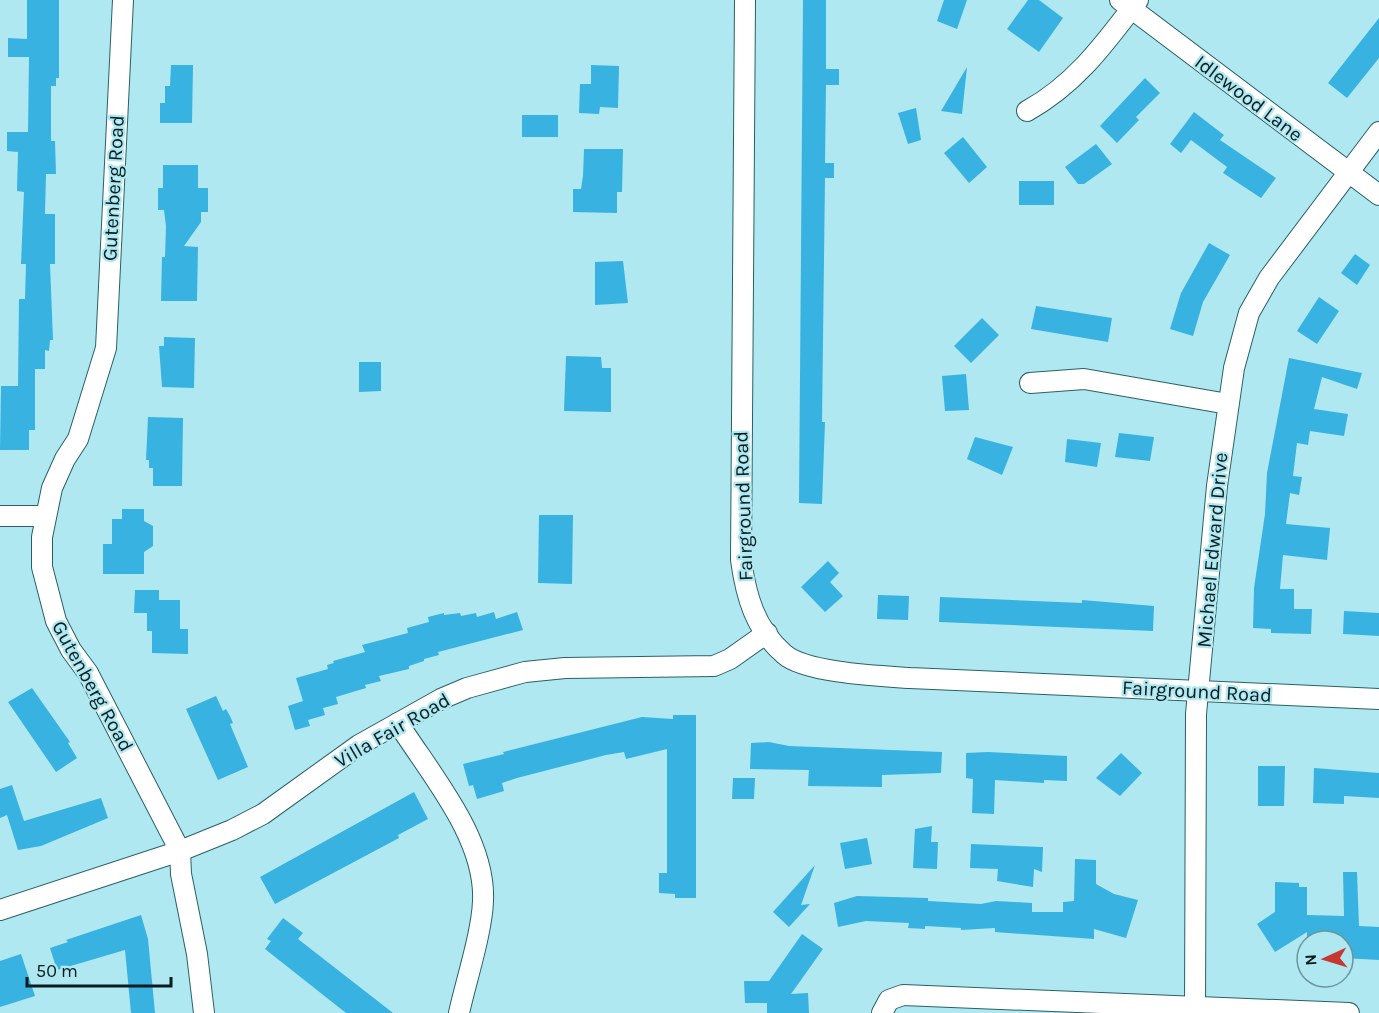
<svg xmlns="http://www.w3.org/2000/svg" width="1379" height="1013" font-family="Karla,sans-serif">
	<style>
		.building { fill: #38b2e0 }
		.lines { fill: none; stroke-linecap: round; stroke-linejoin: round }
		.street-casing { stroke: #296068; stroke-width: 22 }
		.street { stroke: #fff; stroke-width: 20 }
		.labels { text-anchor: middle; stroke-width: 4.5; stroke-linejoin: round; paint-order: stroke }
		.street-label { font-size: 20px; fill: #061c20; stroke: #afe8f0 }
	</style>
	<rect width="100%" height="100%" fill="#afe8f0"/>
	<g class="building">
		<path d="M27 0H59V78H56V86H51V141H55L56 174H46L45 214H55V264H50L53 340H50L49 351 45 350V369H35V430H29V450H0L1 386H18L19 299H25L26 264H21L24 192 17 191 18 152 7 151V132H28L29 57H8V38L27 39Z"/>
		<path d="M803 0H826V69H839V85H826L825 163H834V178H825L822 422H825L822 504 799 503Z"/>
		<path d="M944 0H967L957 29 937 21Z"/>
		<path d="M1028 0H1039L1063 18 1039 52 1007 29Z"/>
		<path d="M1379 18V58L1347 98 1328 83Z"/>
		<path d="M171 65H193L192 123H160V103H165V86H170Z"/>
		<path d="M591 65 619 66 618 108 600 107 599 114 579 113 580 84H591Z"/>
		<path d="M967 67 962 114 941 111Z"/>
		<path d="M1145 78 1160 93 1136 117 1139 120 1117 143 1100 126Z"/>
		<path d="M916 108 921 140 908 144 898 113Z"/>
		<path d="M1194 112 1224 135 1220 140 1276 178 1261 198 1223 173 1227 167 1191 140 1181 153 1170 144Z"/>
		<rect x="522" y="115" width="36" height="22"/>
		<path d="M963 137 987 167 969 183 944 153Z"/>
		<path d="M1096 144 1112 164 1084 184H1078L1065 167Z"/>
		<path d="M584 149H623L622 192H617V213L573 212V189H581L583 176Z"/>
		<path d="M163 165H198V188H208V212H201V222L184 246 198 247 197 301H161L162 257H165L166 226 164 210H158V188H163Z"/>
		<rect x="1019" y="181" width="35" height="24"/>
		<path d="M1209 243 1230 255 1203 302 1193 336 1170 329 1181 293Z"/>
		<path d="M1355 254 1370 265 1357 285 1341 273Z"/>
		<path d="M623 261 628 303 595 305V262Z"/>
		<path d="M1319 297 1339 311 1317 344 1297 331Z"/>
		<path d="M1036 306 1112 318 1108 342 1031 329Z"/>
		<path d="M982 318 999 335 971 363 954 346Z"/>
		<path d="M164 337 195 338 194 388 162 387 159 346H164Z"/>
		<path d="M566 356 601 357 602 368H611V412L564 411Z"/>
		<path d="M1289 358 1362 373 1357 389 1322 377 1314 409 1348 414 1344 436 1310 431 1308 445 1297 443 1293 476 1302 477 1299 495 1290 493 1286 524 1330 528 1327 560 1283 555 1280 589H1294V609H1312L1311 634 1271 633V629L1253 628 1254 588 1265 514 1267 473Z"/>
		<path d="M359 362H381V391L359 392Z"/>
		<path d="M966 374 969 410 945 411 942 376Z"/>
		<path d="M148 417 183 418 182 486H153V468H149V460H146Z"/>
		<path d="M1119 433 1154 437 1150 461 1115 457Z"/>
		<path d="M975 437 1013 447 1002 475 967 459Z"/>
		<path d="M1067 439 1101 443 1097 467 1065 462Z"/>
		<path d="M122 509H144V521L153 526V546L144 552V574H103V544H112V519H122Z"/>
		<path d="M539 515H573L572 584 538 583Z"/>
		<path d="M828 561 839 573 830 582 843 596 825 612 801 587Z"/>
		<path d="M135 590H159V600H180V629H188V654L152 653V631H147V613H134Z"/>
		<path d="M878 595 909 596 908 620 877 619Z"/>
		<path d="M940 597 1082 603V600L1154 606 1153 631 939 622Z"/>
		<path d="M1344 611 1379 613V636L1343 634Z"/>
		<path d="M494 612 496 619 517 612 523 630 438 652 439 655 424 659V661L409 666V669L379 676 381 681 365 685 366 688 336 697 338 704 323 708 325 715 308 720 310 726 295 730 288 706 303 701 296 678 328 669 327 665 334 663 333 661 365 652 362 645 408 633 407 628 429 622 428 617 444 613V615L460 613 461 616 476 613 477 617Z"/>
		<path d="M32 688 70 742 68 743 77 758 56 772 8 702Z"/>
		<path d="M216 696 223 711 226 709 230 716 233 723 230 724 248 767 218 780 186 709Z"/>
		<path d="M673 715H696V898H675V894L659 893V873H667V749L626 759 624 752 606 755 517 778 502 783 504 791 477 799 473 785 469 786 463 764 504 754 503 752 642 717 673 719Z"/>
		<path d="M769 742 789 746 942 752 941 773 882 775V787L808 786 809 770 750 769 751 743Z"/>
		<path d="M988 752 1067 756V781L1044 780V783L995 780 994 814 972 813 973 779 966 778V753Z"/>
		<path d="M1121 753 1142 773 1120 796 1096 778Z"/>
		<path d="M1258 766H1285L1284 806H1258Z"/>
		<path d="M1314 768 1379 773V798L1344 796V804L1313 803Z"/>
		<path d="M733 778H755L754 799H732Z"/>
		<path d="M12 785 24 821 101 798 108 818 41 846 18 850 7 815 0 818V789Z"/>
		<path d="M414 792 428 819 398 835 399 838 275 904 260 877Z"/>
		<path d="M932 826 931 842H938L937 869 913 868 915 829Z"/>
		<path d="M867 838 872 864 845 869 840 843Z"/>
		<path d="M971 844 1043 847 1042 872 1034 869 1033 887 997 881 998 869 970 868Z"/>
		<path d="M1075 859 1096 860V884L1114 894 1138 900 1126 938 1094 929V939L995 932V928L961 930V928L925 926V929L908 928 909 923 866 921 838 927 834 903 857 896 928 898V901L981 904 996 901 1032 903V912H1063V902L1074 901Z"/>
		<path d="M815 865 801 905 810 904 789 927 773 912Z"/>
		<path d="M1343 872H1357L1359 926 1379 927V960L1343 958V941H1307V932L1275 952 1257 924 1275 912V882L1299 883V887H1307V915L1344 916Z"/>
		<path d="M141 915 148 939 155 1013H131L125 950 57 970 50 948 68 942 66 940Z"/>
		<path d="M283 918 303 933 298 939 393 1013H346L265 949 271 941 267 939Z"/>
		<path d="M802 934 823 949 791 994 808 993 809 1013H767V1003H745L744 981H769Z"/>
		<path d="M21 954 35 996 0 1007V961Z"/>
	</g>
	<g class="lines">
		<g class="street-casing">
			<g id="street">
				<path d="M123 0 106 348 78 439 65 459 52 488 42 537V567L56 621 71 650 88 673 180 851 181 874 197 954 204 1013"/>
				<path d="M745 0 741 560C746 596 755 629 784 654 805 673 881 676 910 678L1379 699"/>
				<path d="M1120 0 1379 195"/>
				<path d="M1027 111C1076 84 1105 43 1138 0"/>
				<path d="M1030 383 1084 379 1228 404"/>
				<path d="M0 516H45"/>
				<path d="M398 723C431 775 486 838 483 901 482 932 466 981 459 1013"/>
				<path d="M0 910 180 851 232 830 263 814 359 745 441 699 467 688 525 672 565 668 714 666 730 659 767 633"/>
				<path d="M882 1013 889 1000 903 995 1349 1013"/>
				<path d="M1195 1013 1196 714 1217 486 1234 368 1249 313 1269 278 1379 132"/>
			</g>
		</g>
		<use href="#street" class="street"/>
	</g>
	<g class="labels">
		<g class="street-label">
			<text transform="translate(1249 98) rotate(37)" y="7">Idlewood Lane</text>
			<text transform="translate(113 188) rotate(-87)" y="7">Gutenberg Road</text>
			<text transform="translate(743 506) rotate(-92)" y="7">Fairground Road</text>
			<text transform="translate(1212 550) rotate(-85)" y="7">Michael Edward Drive</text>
			<text transform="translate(93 686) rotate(61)" y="7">Gutenberg Road</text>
			<text transform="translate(1197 691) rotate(3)" y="7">Fairground Road</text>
			<text transform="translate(392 730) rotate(-30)" y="7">Villa Fair Road</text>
		</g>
	</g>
	<g transform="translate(1325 959) rotate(266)"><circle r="28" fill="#afe8f0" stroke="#6b969d" stroke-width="1.5"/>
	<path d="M0-4.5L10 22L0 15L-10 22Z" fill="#c63831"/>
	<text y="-9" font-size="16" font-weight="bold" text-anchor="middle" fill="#061c20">N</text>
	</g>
	<path d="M27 977v9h144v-9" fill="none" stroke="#061c20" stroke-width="3"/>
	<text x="36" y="977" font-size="18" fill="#061c20" stroke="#afe8f0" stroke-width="4.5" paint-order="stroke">50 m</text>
</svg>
